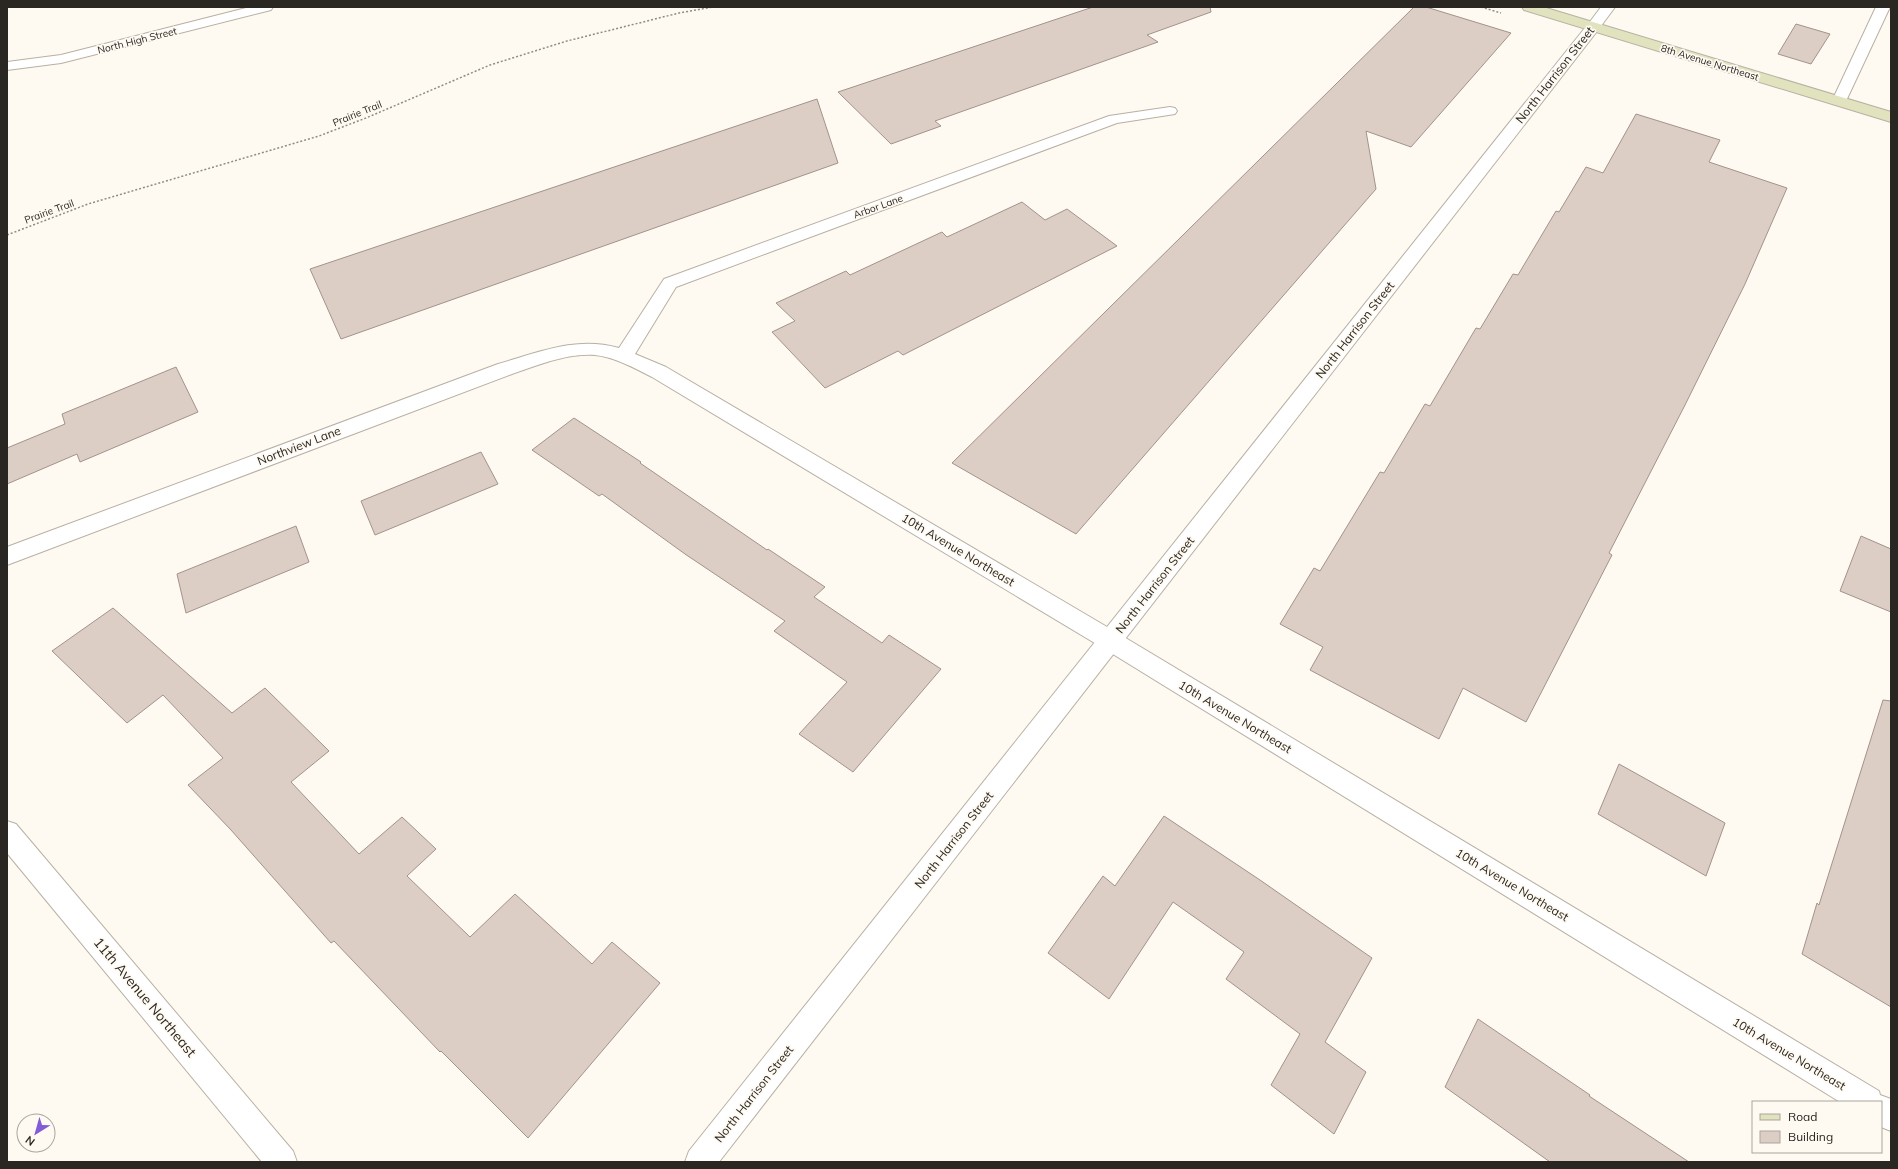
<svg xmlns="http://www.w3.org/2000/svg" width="1898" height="1169" font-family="Mulish,sans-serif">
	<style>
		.building { fill: #ddcec5; stroke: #a2938b }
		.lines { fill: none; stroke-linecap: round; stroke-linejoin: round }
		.service-casing { stroke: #b8b0a3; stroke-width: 2 }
		.minor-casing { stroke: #b8b0a3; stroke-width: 2 }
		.tertiary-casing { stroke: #b8b0a3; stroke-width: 2 }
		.secondary-casing { stroke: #b8b0a3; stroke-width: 2 }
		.path { stroke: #8f8c85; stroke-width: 1.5; stroke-dasharray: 2 2; stroke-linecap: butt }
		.service { fill: #fff; fill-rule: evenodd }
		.minor { fill: #fff; fill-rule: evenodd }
		.tertiary { fill: #fff; fill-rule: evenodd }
		.secondary { fill: #e1e2be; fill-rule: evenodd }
		.labels { text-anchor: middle; stroke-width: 3.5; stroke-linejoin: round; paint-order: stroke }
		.far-street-label { font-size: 10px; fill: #2a2722; stroke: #fef9f1 }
		.street-label { font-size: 12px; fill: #2a2722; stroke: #fef9f1 }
		.near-street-label { font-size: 14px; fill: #2a2722; stroke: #fef9f1 }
	</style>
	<rect width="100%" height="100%" fill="#fef9f1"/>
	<g class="building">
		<path d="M1093 7H1210L1211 12 1147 35 1158 42 935 121 941 126 891 144 838 92Z"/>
		<path d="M1414 7H1426L1511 33 1411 147 1366 131 1376 189 1076 534 952 463Z"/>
		<path d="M1796 24 1830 34 1811 64 1778 54Z"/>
		<path d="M817 99 838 163 341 339 310 269Z"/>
		<path d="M1636 114 1720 140 1709 162 1787 188 1745 284 1684 407 1609 553 1612 555 1526 722 1463 688 1439 739 1310 670 1323 647 1280 624 1314 568 1320 571 1380 472 1384 473 1425 404 1430 406 1476 328 1480 329 1513 274 1518 275 1556 211 1559 212 1586 167 1603 173Z"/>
		<path d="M1022 202 1045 220 1067 209 1117 246 903 355 898 351 825 388 772 332 795 321 776 303 846 271 850 275 942 232 947 237Z"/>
		<path d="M176 367 198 412 80 462 77 454 7 484V448L65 424 62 414Z"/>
		<path d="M574 418 641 462 640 463 767 550 768 549 825 587 814 597 882 643 889 635 941 669 853 772 799 734 847 682 774 631 785 621 685 554 602 494 599 496 532 450Z"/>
		<path d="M481 452 498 484 375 535 361 501Z"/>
		<path d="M296 526 309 562 186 613 177 574Z"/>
		<path d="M1861 536 1891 549V612L1840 591Z"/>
		<path d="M113 608 232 713 265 688 329 751 291 782 359 854 402 817 436 849 407 876 470 937 515 894 592 964 612 942 660 983 528 1138 441 1051 440 1052 334 941 331 943 231 830 188 785 223 758 163 695 127 723 52 651Z"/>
		<path d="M1883 700 1891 701V1007L1802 954 1817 903 1819 905Z"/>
		<path d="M1619 764 1725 823 1706 876 1598 814Z"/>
		<path d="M1164 816 1260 880 1372 958 1325 1042 1366 1072 1334 1134 1271 1085 1300 1034 1226 979 1244 952 1173 902 1109 999 1048 953 1103 876 1115 886Z"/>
		<path d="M1478 1019 1590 1095 1589 1096 1689 1162H1550L1445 1087Z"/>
	</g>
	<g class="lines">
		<g class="service-casing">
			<path id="service" d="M1876 7H1890L1846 101 1844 104H1834L1832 101Z"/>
		</g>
		<g class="minor-casing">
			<g id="minor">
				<path d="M250 7H273L271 10 61 63 7 70V62L61 55Z"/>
				<path d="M1601 7H1615L1598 30H1588L1586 27Z"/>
				<path d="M1170 107 1175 108 1177 111 1175 114 1117 123 676 287 635 354 666 367 1119 634 1879 1091 1880 1095 1891 1099V1131L1881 1127V1102H1840L1103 648 652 377C634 368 615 357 595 355 567 353 538 365 512 374L7 565V547L498 364C540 352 576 336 619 348L664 279 1109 116Z"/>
				<path d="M7 821 16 824 293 1151 297 1162H262L7 853Z"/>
			</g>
		</g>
		<g class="tertiary-casing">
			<path id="tertiary" d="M1593 23 1598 24 1600 27 1598 30 719 1162H685L689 1151 1588 24Z"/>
		</g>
		<g class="secondary-casing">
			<path id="secondary" d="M1522 7H1543L1891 112V122L1524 10Z"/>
		</g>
		<g class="path">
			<path d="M1481 7 1501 13"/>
			<path d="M7 235 88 204 319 136 366 118 490 65 567 41 679 13 713 7"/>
		</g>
		<use href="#service" class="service"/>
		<use href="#minor" class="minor"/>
		<use href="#tertiary" class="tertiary"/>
		<use href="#secondary" class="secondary"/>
	</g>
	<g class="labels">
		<g class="far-street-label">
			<text transform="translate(137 40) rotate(-14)" y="4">North High Street</text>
			<text transform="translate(1710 62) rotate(17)" y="4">8th Avenue Northeast</text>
			<text transform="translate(357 113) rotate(-22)" y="4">Prairie Trail</text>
			<text transform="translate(878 206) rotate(-20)" y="4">Arbor Lane</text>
			<text transform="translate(49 211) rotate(-20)" y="4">Prairie Trail</text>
		</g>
		<g class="street-label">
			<text transform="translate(1555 75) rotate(-52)" y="4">North Harrison Street</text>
			<text transform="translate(1355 330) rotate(-52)" y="4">North Harrison Street</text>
			<text transform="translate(299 446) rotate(-21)" y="4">Northview Lane</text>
			<text transform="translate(958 550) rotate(31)" y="4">10th Avenue Northeast</text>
			<text transform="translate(1155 585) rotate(-52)" y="4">North Harrison Street</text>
			<text transform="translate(1235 717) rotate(31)" y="4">10th Avenue Northeast</text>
			<text transform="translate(954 840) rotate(-52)" y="4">North Harrison Street</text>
			<text transform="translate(1512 885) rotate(31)" y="4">10th Avenue Northeast</text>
			<text transform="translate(1789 1054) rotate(31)" y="4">10th Avenue Northeast</text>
			<text transform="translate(754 1094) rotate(-52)" y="4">North Harrison Street</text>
		</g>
		<g class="near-street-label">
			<text transform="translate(145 997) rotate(50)" y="5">11th Avenue Northeast</text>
		</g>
	</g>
	<rect width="1898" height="1169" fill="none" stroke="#2a2722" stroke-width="16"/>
	<rect x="1752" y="1101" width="130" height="52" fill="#fef9f1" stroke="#a9a59e"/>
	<rect x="1760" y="1114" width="20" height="6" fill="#e1e2be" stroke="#a9a59e"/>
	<text x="1788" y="1121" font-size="12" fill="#2a2722">Road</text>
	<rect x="1760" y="1131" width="20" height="12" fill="#ddcec5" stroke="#a9a59e"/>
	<text x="1788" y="1141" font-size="12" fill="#2a2722">Building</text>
	<g transform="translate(36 1133) rotate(217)"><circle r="19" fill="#fef9f1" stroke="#a9a59e"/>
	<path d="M0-3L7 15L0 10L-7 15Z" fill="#825cd6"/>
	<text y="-6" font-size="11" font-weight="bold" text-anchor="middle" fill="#2a2722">N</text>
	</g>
</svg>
